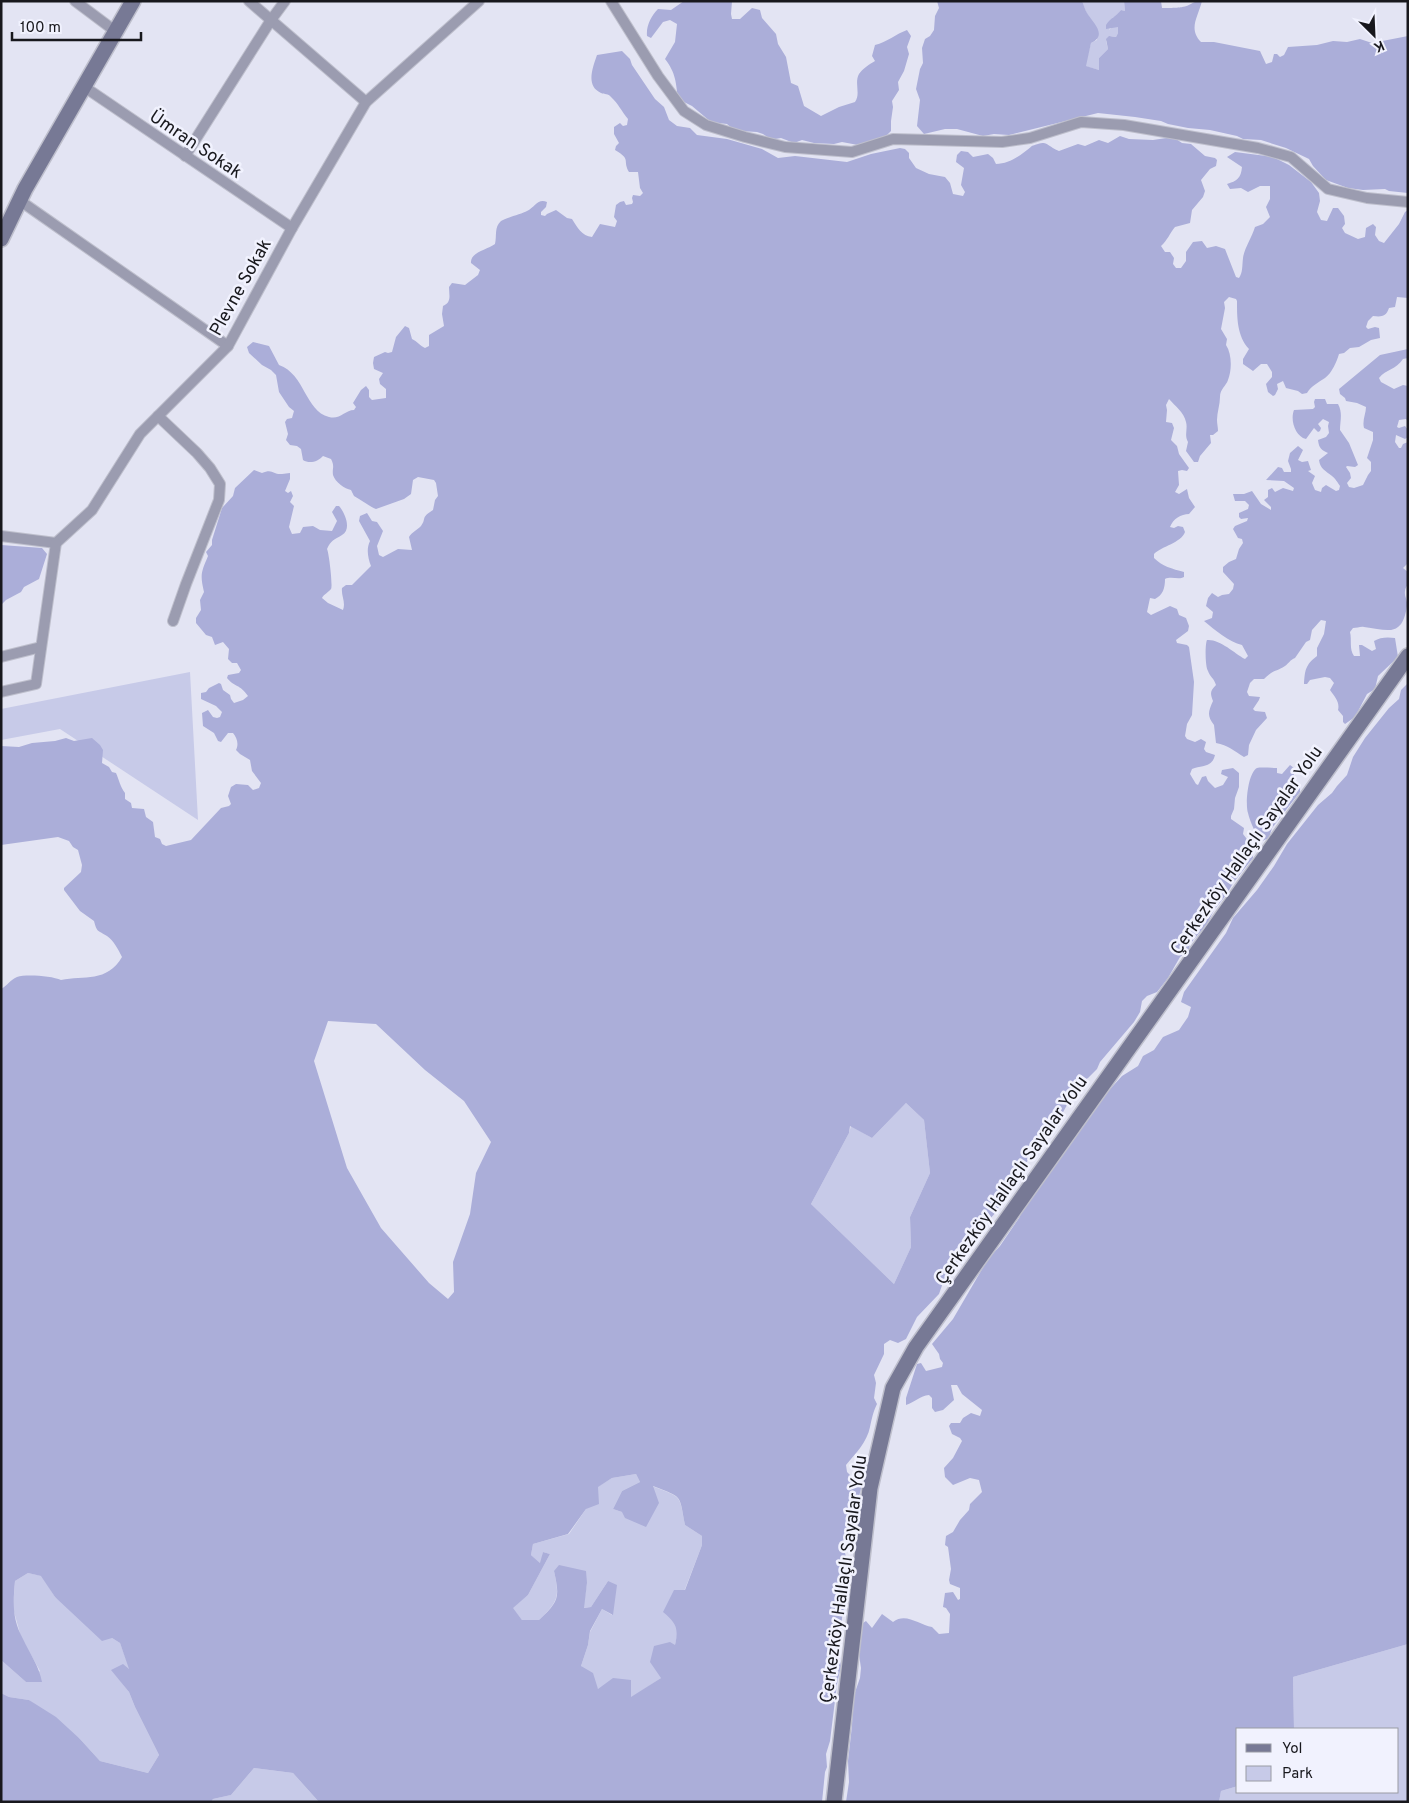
<svg xmlns="http://www.w3.org/2000/svg" width="1409" height="1803" font-family="Overpass,sans-serif">
	<style>
		.green { fill: #c7cae8 }
		.forest { fill: #abaed9; fill-rule: evenodd }
		.lines { fill: none; stroke-linecap: round; stroke-linejoin: round }
		.street-casing { stroke: #bebfcc; stroke-width: 12 }
		.secondary-casing { stroke: #bebfcc; stroke-width: 18 }
		.street { stroke: #9b9cb0; stroke-width: 10 }
		.secondary { stroke: #777995; stroke-width: 15 }
		.labels { text-anchor: middle; stroke-width: 5; stroke-linejoin: round; paint-order: stroke }
		.street-label { font-size: 18px; fill: #18181d; stroke: #f1f2fe }
	</style>
	<rect width="100%" height="100%" fill="#e3e4f3"/>
	<g class="green">
		<path d="M1082 1H1124L1125 11 1121 10 1116 17H1113L1109 30 1112 27H1118V33L1116 37 1111 36 1106 41 1108 49 1099 58V70L1085 66 1091 43 1097 40 1098 31 1086 12Z"/>
		<path d="M190 672 198 820 60 729 1 740V709Z"/>
		<path d="M906 1103 924 1120 930 1173 910 1217 911 1247 894 1284 811 1204 849 1133 851 1126 872 1138Z"/>
		<path d="M636 1474 640 1482 622 1491 613 1509 622 1512 652 1486C682 1498 679 1493 685 1525L702 1536V1545L673 1620 678 1632 675 1645 661 1678 631 1698 598 1689 581 1666 588 1645 590 1632 602 1609 612 1615 608 1581 591 1607 583 1608 587 1583 554 1571C560 1598 558 1601 539 1620H522L512 1608 528 1595 550 1554 543 1552 541 1564 531 1555 533 1544 569 1534 586 1509 597 1487 612 1478Z"/>
		<path d="M28 1573 42 1576 55 1597 112 1638 120 1643 130 1670H112L129 1692 135 1707 159 1755 148 1773 100 1761 80 1739 29 1700 9 1697 1 1693V1660L26 1682 40 1671 21 1637 13 1608 15 1581Z"/>
		<path d="M1408 1644V1802H1219L1221 1791 1238 1786V1792H1398V1729H1294L1293 1677Z"/>
		<path d="M254 1768 293 1773 319 1802H211L213 1799 231 1795Z"/>
	</g>
	<g class="forest">
		<path d="M684 1H732L731 14 732 19H740L752 8 760 10 762 18 776 34 778 44 786 57 791 83 798 86 804 106 821 116 839 107 855 102C861 94 854 83 859 74 862 69 870 64 875 61L872 56 875 45C887 42 896 34 907 30L911 36 907 47 909 54 904 71 898 82 899 90 892 101 893 107 891 121V131L883 139H876L858 145 842 142 834 144 814 143 802 140 794 143 781 138 775 139 769 138 763 134 757 132 741 131 733 129 727 124 711 122 692 106 678 99C676 83 676 73 665 59L675 42 677 24 670 20 663 22 651 38 647 36C646 26 651 16 658 9L671 10Z"/>
		<path d="M937 1H1082C1084 5 1085 10 1087 13 1093 23 1108 35 1091 43L1086 66 1099 70V58L1108 49 1106 39 1109 36 1116 37 1118 33V27L1106 29V25C1110 18 1116 17 1121 10L1125 11 1124 1H1161L1162 8C1163 8 1180 8 1182 7 1191 6 1191 1 1202 1 1198 17 1188 29 1201 42H1214L1260 51 1266 64 1272 62 1274 54H1277L1280 57 1284 55 1288 47 1317 45 1333 41 1347 42 1360 39 1372 43 1408 36V193L1389 191 1385 189 1363 190 1348 188 1326 180 1313 166 1309 159 1286 148 1261 140 1243 139 1237 136 1210 130 1188 128 1168 124 1161 121 1135 117 1098 113 1009 135 994 134 983 136 957 129H945L924 134 917 126 920 100 916 89 920 69 923 63 922 48 925 39 930 36 934 30 935 16 939 8Z"/>
		<path d="M622 51 630 59 632 65 655 99 664 107 669 120 677 126 690 128 697 135 727 139 762 149 778 158 795 156 847 162 871 154 900 148 905 149 909 153V158L916 168 929 174 945 177 950 183 953 194 963 196 965 192 961 185 964 168 956 162 957 155 961 151 968 152 973 157 988 154 993 158 996 164C1010 164 1021 155 1032 146L1029 147C1050 139 1043 144 1059 151L1078 144 1085 146 1099 140 1108 143 1120 136 1129 139 1153 140 1173 137 1182 143 1191 144 1205 156 1215 158 1217 160 1216 166 1210 169 1201 180 1205 191 1203 197 1192 210 1190 223 1175 227C1170 233 1167 241 1161 246L1165 252H1170L1174 258 1173 264 1176 268H1181L1186 261V252L1193 242 1202 241 1207 248 1216 246 1225 249 1236 277 1239 278C1243 272 1242 266 1243 258 1244 249 1252 237 1255 227L1263 224 1270 217 1266 207 1270 199V186H1260L1248 192 1241 188 1230 189 1227 184C1237 181 1241 178 1242 167L1227 157 1235 152 1273 157 1289 165 1311 182 1319 193 1320 201 1317 212 1321 220 1327 221 1333 208H1338L1344 216 1345 224 1342 228 1345 233 1358 239 1365 237 1366 228 1373 224 1376 227 1375 235 1379 241 1384 243 1399 224 1405 212 1408 210V298L1397 297 1395 307 1389 308C1386 317 1381 317 1373 316L1368 321 1366 327 1368 329 1375 327 1379 328 1380 338 1371 340 1359 347 1350 348 1344 353 1339 354C1337 361 1332 373 1325 378 1319 382 1311 386 1307 393L1302 394 1298 391 1286 388 1283 381 1277 384 1278 389 1275 395 1273 396 1268 392 1266 384 1272 377V372L1267 364H1261L1253 371 1243 364V359L1249 349C1237 336 1237 318 1237 301L1236 299 1229 297 1224 302 1225 308 1221 329 1227 339 1226 345C1232 354 1232 370 1228 380 1226 386 1220 389 1220 397 1220 405 1217 412 1217 420 1217 424 1218 427 1218 431L1213 435H1210L1211 443 1200 456 1198 462H1194L1186 451 1188 442C1184 435 1188 429 1186 422 1184 412 1175 406 1169 399L1166 405 1167 410 1166 422 1172 423 1174 428 1171 440 1177 446 1179 454 1189 468 1187 471 1182 470 1178 471 1179 485 1175 492 1179 494 1187 489 1189 498 1195 507 1189 514C1181 514 1173 519 1170 527L1174 528 1178 526 1183 527 1185 532C1181 543 1162 546 1154 554V558C1162 566 1172 569 1184 572V577C1179 580 1171 576 1165 579 1165 588 1163 595 1155 599L1150 598 1147 612 1151 615 1170 606 1177 609 1179 615 1186 618 1189 626 1188 631 1176 640 1177 643 1187 645 1189 647 1194 682 1192 715 1187 724 1185 736 1187 739 1195 742 1201 739 1206 742 1204 749 1206 752 1215 755C1212 768 1202 765 1192 769L1190 774 1196 784 1198 785 1202 777 1206 776 1208 781 1215 788 1223 785 1228 777 1221 774 1222 770 1233 768 1239 773V787L1235 798 1234 809 1231 816V819L1244 828 1243 834 1253 847V858L1233 883 1227 894 1214 910 1207 924 1190 944 1189 949 1180 957 1168 978 1157 992 1147 996 1142 1001 1140 1012 1134 1022 1100 1062 1097 1069 1088 1078 1076 1085 1070 1095 1067 1105 1052 1132 1025 1164 996 1212 971 1241 961 1259 946 1274 939 1294 917 1317 906 1339 898 1343 890 1340 884 1344V1354L874 1375 876 1383 874 1398 877 1404C873 1412 872 1418 870 1427 867 1442 856 1453 846 1465L847 1472 851 1476 858 1477 862 1485 858 1500 853 1507 852 1516 855 1521 854 1525 852 1532 849 1534 846 1540 844 1550 849 1566 848 1588 842 1618 839 1656 841 1666 837 1684 830 1741 826 1754 827 1767 825 1772 822 1802H319L293 1773 254 1768 231 1795 213 1799 211 1802H1V1693L9 1697 29 1700 56 1717 80 1739 100 1761 148 1773 159 1755 135 1707 129 1692 111 1670 123 1664 129 1669 120 1643 112 1638 102 1641 55 1597 41 1576 28 1573 15 1581C13 1603 12 1619 23 1639 30 1654 39 1666 42 1682H26L1 1660V989C7 986 10 980 17 977 26 974 52 976 61 980 84 975 107 983 122 957 118 949 114 941 107 936 98 930 97 933 94 921L80 911 64 890V888L81 872 82 865 78 850 73 847 69 841 58 837 1 845V746L19 747 32 743 55 741 66 738 74 741 92 738 100 745 103 750 102 763 109 767 112 772 116 773C119 780 120 786 125 793V799L131 803 132 808 144 809 146 817 153 822 155 837 160 839 162 844 166 846 191 840 221 808 229 806 231 804 228 796 231 787 236 784 248 785 253 790 259 788 261 783 252 771 250 760 240 754 236 750C239 744 237 738 233 733H228L221 742 218 741 214 733 203 726 202 713 208 710 213 717 217 718 220 717 222 712 216 706 201 699V693L206 692 209 688 219 683 221 684 223 690 230 695 231 699 234 703 243 700 248 696C240 684 234 687 227 678L228 675 239 673 241 670 237 663H232L228 659 229 649 223 642 215 645 212 637 206 635 196 623V618L201 610 200 600 204 592C200 574 201 573 208 556L206 552 212 545V540L222 508 233 496 235 488 254 470 262 473C273 468 273 475 282 474 285 474 287 473 290 473V479L285 491 288 493 291 491 293 496 290 502 294 506 289 527 292 534 300 533 303 527 313 526 320 530 332 531 337 521 332 512 336 506H339C345 513 352 529 342 535 334 540 331 540 327 549 329 553 333 586 331 589 329 592 324 594 322 598L328 603 343 610C346 602 341 596 342 588L346 585H352L371 566C368 558 366 549 370 541L359 521 360 516 367 513 372 521 377 522 383 531 377 546 379 555 383 557 398 549 412 550 409 537C412 532 417 530 421 526 427 518 420 518 433 510L435 500 438 496 436 483 434 480 418 477 413 480 411 494 404 499 376 509C372 508 360 499 354 496L351 490C345 489 335 482 333 475 332 468 335 467 331 459L323 456C318 462 309 464 303 460L301 449 297 446 290 445 286 440 288 434 285 422 287 419 292 418 294 411 289 407 279 392 276 375 271 370 262 365 249 353 247 347 253 342 269 346 279 365C305 374 305 411 329 417 340 420 345 410 354 410L356 407 353 403 361 390 366 386 369 390V397L372 400 386 398V389L380 384 379 379 383 373 374 369 373 363 374 357 385 352 388 353 392 352 396 337 405 326 409 328 412 339C417 341 420 346 425 348L429 346V335L444 326 442 314 443 306C452 302 449 295 449 287L452 283 465 285 478 275 480 270 471 263C470 252 487 250 495 244 497 236 494 227 501 221 505 218 522 214 527 211 535 207 538 198 547 202L546 207 541 212V215L545 216 547 214 556 210 567 218 572 219C577 227 582 236 592 237L600 224 615 227 617 221 614 217 616 205 620 202 624 201 626 205 632 204 633 202 632 198 633 195 640 196 643 193 640 188 638 172H629C622 160 632 160 615 150L616 146 619 143 614 134V127L620 123 623 126 627 125 628 119C622 112 618 103 611 97 608 93 605 95 601 93 585 86 593 67 597 55ZM328 1021 376 1024 425 1070 464 1101 491 1142 476 1173 470 1214 453 1262 454 1292 448 1299 429 1283 381 1228 347 1168 314 1061ZM906 1103 924 1120 930 1173 910 1217 911 1247 894 1284 811 1204 849 1133 850 1126 872 1138ZM636 1474 640 1482 622 1491 613 1509 622 1512 625 1518 646 1527 659 1503 653 1486C683 1498 679 1493 685 1525L702 1536V1545L685 1590H674L663 1612C676 1623 679 1628 675 1645L670 1642 654 1646 650 1662 661 1678 631 1697V1680L613 1678 598 1689 593 1673 581 1666 588 1645 590 1631 602 1609 613 1615 617 1585 608 1581 591 1607 584 1608 587 1583 586 1571 559 1565 554 1571C560 1598 559 1601 539 1620H522L513 1608 528 1595 550 1554 543 1552 540 1563 531 1555 533 1544 568 1534 586 1509 599 1504 598 1487 612 1478Z"/>
		<path d="M1408 349V358L1403 359C1396 370 1386 369 1379 378L1381 382 1394 389 1403 385 1408 386V421L1406 419 1399 420 1397 427 1399 428 1405 426 1408 430V437L1405 439 1396 435 1395 442 1399 448H1401L1403 444 1408 442V563L1403 568 1408 572C1408 576 1409 581 1408 584 1407 586 1405 588 1405 591 1404 597 1408 600 1407 606 1402 638 1388 630 1364 627 1361 626 1357 628 1353 628L1350 632C1352 640 1349 649 1354 656H1360L1359 645H1362L1372 651 1376 649 1374 641C1380 637 1388 637 1395 638L1398 657 1378 676 1375 689 1367 694 1355 717 1345 724 1343 722V716L1338 710C1340 702 1335 697 1330 690L1334 683 1330 678 1325 677 1310 680 1307 684H1304C1305 671 1305 665 1317 656V648L1324 634 1326 621 1321 620 1312 630 1310 640 1306 642 1295 658C1290 660 1289 663 1285 666 1276 672 1274 669 1264 679H1254L1250 683 1247 692 1249 696 1260 697 1259 700 1253 709 1255 711 1265 712 1267 718 1256 730 1249 745 1248 755 1244 757C1234 751 1228 745 1216 743L1214 725C1207 716 1208 712 1213 701 1210 693 1210 691 1216 685 1214 678 1210 677 1208 671 1205 666 1205 644 1207 640 1220 639 1234 653 1245 659L1248 656 1242 645C1229 642 1215 630 1204 621L1212 618 1213 612 1206 606 1208 598 1212 593 1218 597 1222 595 1229 594 1233 589 1234 584 1223 572V567L1229 562 1236 559 1239 549 1243 543 1242 539 1238 538 1233 529 1235 526 1247 521 1248 518 1241 519 1239 517V513L1248 509 1249 505 1245 501H1235L1233 494H1244L1252 491 1261 504 1271 510V507L1264 500 1268 497V490L1272 488 1275 492 1283 488 1293 491 1294 488 1284 481 1266 480 1278 467 1282 468 1284 472H1291V469L1288 461 1290 453 1298 446 1303 450 1298 460 1302 462 1308 461 1311 470 1308 471 1315 476 1312 483 1315 490 1321 492 1322 488 1326 485 1336 491 1339 490 1340 486C1338 483 1335 478 1332 476 1326 471 1320 469 1319 460L1328 453C1322 450 1319 449 1318 440L1326 437 1329 433 1328 426 1329 422 1323 419 1318 424 1321 428 1320 431 1318 432 1314 428 1306 439C1295 436 1290 420 1294 410L1313 409 1315 407 1314 402 1315 399H1325L1327 404H1338C1343 413 1340 421 1340 430L1349 443 1358 465 1355 467 1347 466 1346 467 1350 473 1351 478 1347 483 1349 487 1354 488 1363 485 1368 475 1371 471V462L1367 458 1373 440V432L1364 428C1362 420 1366 414 1366 407L1357 403 1346 401 1345 398 1340 394 1339 389 1380 355Z"/>
		<path d="M1 545 42 548 47 554 39 579 24 587 21 592 6 600 1 605Z"/>
		<path d="M1408 683V1644L1293 1677 1294 1729H1238V1786L1221 1791 1219 1802H846L849 1782 848 1761 852 1726 853 1698 860 1678 861 1668 858 1648 860 1638V1625L866 1621 872 1628 882 1614 893 1622C906 1612 919 1625 932 1627L939 1634 949 1633 950 1614 946 1608 943 1607 945 1593 953 1592 958 1600 960 1599V1588L950 1584 949 1580 951 1569 948 1547 945 1545 946 1536 953 1532 960 1520 969 1510 970 1504 982 1492 979 1480 970 1478 953 1485 945 1477 944 1468 953 1458 962 1441 960 1438 952 1434 949 1426 951 1423H960L963 1418 971 1413 980 1416 982 1410 962 1394 957 1385H951L954 1400 943 1410 935 1412 932 1408V1398L929 1395C920 1396 915 1402 906 1405V1398L917 1364 921 1363 926 1371 942 1367 943 1363 940 1359 939 1354 932 1344 953 1319 988 1259 1000 1246 1019 1218 1026 1203 1073 1141 1075 1135 1101 1099 1122 1076 1138 1066 1143 1056 1154 1050 1163 1037 1179 1030 1188 1017 1191 1007 1181 1002 1184 992 1226 933 1233 918 1257 890 1274 866 1287 844 1318 805 1332 793 1337 786 1347 775 1353 757 1365 738 1389 708 1399 699 1401 690Z"/>
		<path d="M1290 765 1294 768V782L1300 787V792L1272 828 1269 838 1262 841C1256 835 1250 822 1248 813 1245 804 1248 773 1257 768 1261 767 1272 768 1277 768V773L1282 774Z"/>
	</g>
	<g class="lines">
		<g class="street-casing">
			<g id="street">
				<path d="M75 1 115 31"/>
				<path d="M249 1 366 102"/>
				<path d="M611 1 658 76 684 111 706 125 745 137 785 147 852 152 893 139 1002 142 1030 138 1081 122 1124 125 1258 148 1291 157 1328 189 1367 198 1408 202"/>
				<path d="M83 86 292 228"/>
				<path d="M185 156 271 20 285 1"/>
				<path d="M19 200 228 346"/>
				<path d="M158 416 197 453 210 468 220 484 219 500 186 584 173 621"/>
				<path d="M1 536 56 543 92 510 140 434 228 346 292 228 366 102 479 1"/>
				<path d="M1 657 41 647"/>
				<path d="M1 692 36 684 56 543"/>
			</g>
		</g>
		<g class="secondary-casing">
			<g id="secondary">
				<path d="M1 239 25 189 133 1"/>
				<path d="M834 1802 870 1488 893 1388 916 1347 1408 656"/>
			</g>
		</g>
		<use href="#street" class="street"/>
		<use href="#secondary" class="secondary"/>
	</g>
	<g class="labels">
		<g class="street-label">
			<text transform="translate(196 144) rotate(34)" y="6">Ümran Sokak</text>
			<text transform="translate(240 287) rotate(-61)" y="6">Plevne Sokak</text>
			<text transform="translate(1246 850) rotate(-55)" y="6">Çerkezköy Hallaçlı Sayalar Yolu</text>
			<text transform="translate(1011 1180) rotate(-55)" y="6">Çerkezköy Hallaçlı Sayalar Yolu</text>
			<text transform="translate(843 1579) rotate(-82)" y="6">Çerkezköy Hallaçlı Sayalar Yolu</text>
		</g>
	</g>
	<rect width="1409" height="1803" fill="none" stroke="#18181d" stroke-width="5"/>
	<rect x="1236" y="1728" width="162" height="65" fill="#f1f2fe" stroke="#9a9ba4"/>
	<rect x="1246" y="1744" width="25" height="8" fill="#777995" stroke="#9a9ba4"/>
	<text x="1282" y="1753" font-size="15" fill="#18181d">Yol</text>
	<rect x="1246" y="1766" width="25" height="15" fill="#c7cae8" stroke="#9a9ba4"/>
	<text x="1282" y="1778" font-size="15" fill="#18181d">Park</text>
	<g transform="translate(1374 35) rotate(156)" stroke="#f1f2fe" stroke-width="4" paint-order="stroke">
	<path d="M0-4L9 19L0 12L-9 19Z" fill="#18181d"/>
	<text y="-8" font-size="14" font-weight="bold" text-anchor="middle" fill="#18181d">K</text>
	</g>
	<path d="M12 32v8h129v-8" fill="none" stroke="#18181d" stroke-width="2.5"/>
	<text x="20" y="32" font-size="15" fill="#18181d" stroke="#f1f2fe" stroke-width="4" paint-order="stroke">100 m</text>
</svg>
